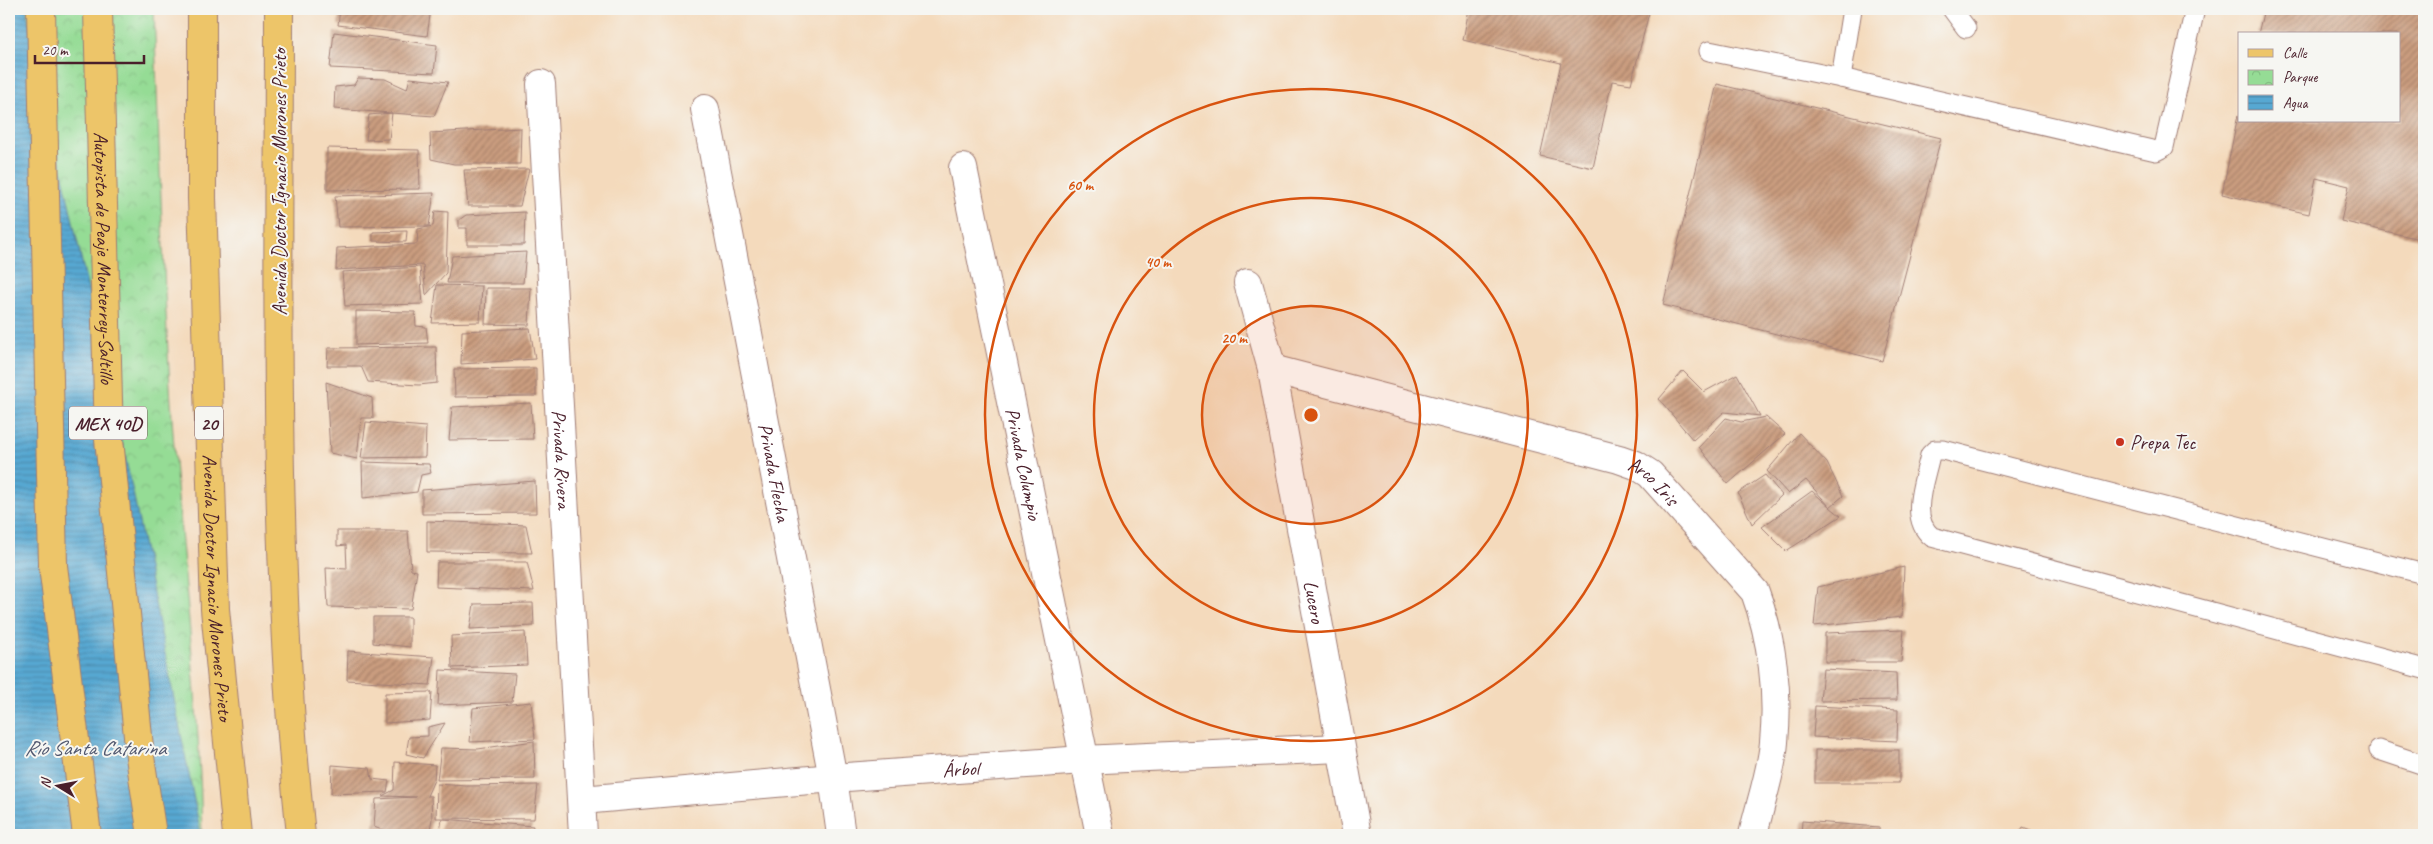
<svg xmlns="http://www.w3.org/2000/svg" width="2433" height="844" font-family="Caveat,sans-serif">
	<style>
		.park { fill: url(#park-crowns); stroke: #707e60 }
		.water { fill: url(#water-rules); stroke: #50647e }
		.building { fill: url(#building-hatch) }
		.lines { fill: none; stroke-linecap: round; stroke-linejoin: round }
		.lane-casing { stroke: #9f7c74; stroke-width: 21 }
		.street-casing { stroke: #9f7c74; stroke-width: 30 }
		.primary-casing { stroke: #9f7c74; stroke-width: 30 }
		.highway-casing { stroke: #9f7c74; stroke-width: 30 }
		.lane { stroke: #fff; stroke-width: 19 }
		.street { stroke: #fff; stroke-width: 28 }
		.primary { stroke: #edc569; stroke-width: 28 }
		.highway { stroke: #edc569; stroke-width: 28 }
		.ring { fill: none; stroke: #d8530f; stroke-width: 2.5 }
		.poi-dot { fill: #c8321e; stroke: #f6f6f2; stroke-width: 2 }
		.labels { text-anchor: middle; stroke-width: 4; stroke-linejoin: round; paint-order: stroke }
		.shield { fill: #f6f6f2; stroke: #7e6067; stroke-width: 1 }
		.shield-label { font-size: 19px; font-weight: bold; fill: #4a1f2b }
		.street-label { font-size: 20px; fill: #4a1f2b; stroke: #f6f6f2 }
		.poi-label { font-size: 20px; fill: #4a1f2b; stroke: #f6f6f2; text-anchor: start }
		.water-label { font-size: 21px; font-style: italic; fill: #4f566e; stroke: #f6f6f2 }
		.centre { fill: #d8530f; stroke: #f6f6f2; stroke-width: 2.5 }
		.ring-label { font-size: 15px; text-anchor: middle; font-weight: bold; fill: #d8530f; stroke: #f6f6f2; stroke-width: 4; stroke-linejoin: round; paint-order: stroke }
	</style>
	<defs>
		<pattern id="park-crowns" width="20" height="18" patternUnits="userSpaceOnUse" patternTransform="scale(1.25)"><rect width="20" height="18" fill="#95dc95"/><path d="M2 6a3 3 0 1 1 6 0M12 15a3 3 0 1 1 6 0" fill="none" stroke="#82bc81"/></pattern>
		<pattern id="water-rules" width="6" height="5" patternUnits="userSpaceOnUse" patternTransform="scale(1.25)"><rect width="6" height="5" fill="#57a8d2"/><path d="M0 2.5h6" fill="none" stroke="#4a88ab"/></pattern>
		<pattern id="building-hatch" width="6" height="6" patternUnits="userSpaceOnUse" patternTransform="scale(1.25)"><rect width="6" height="6" fill="#ca9d7f"/><path d="M-1 1l2-2M0 6l6-6M5 7l2-2" fill="none" stroke="#a67f68"/></pattern>
	</defs>
	<rect width="100%" height="100%" fill="#f6f6f2"/>
	<filter id="ink" filterUnits="userSpaceOnUse"><feTurbulence type="fractalNoise" baseFrequency=".02" numOctaves="2"/><feDisplacementMap in="SourceGraphic" scale="10" xChannelSelector="R" yChannelSelector="G"/><feConvolveMatrix kernelMatrix="1 2 1 2 8 2 1 2 1" color-interpolation-filters="sRGB"/></filter>
	<filter id="wash" filterUnits="userSpaceOnUse"><feTurbulence type="fractalNoise" baseFrequency=".0096" numOctaves="4" result="noise"/><feDisplacementMap in="SourceGraphic" scale="20" xChannelSelector="R" yChannelSelector="G"/><feGaussianBlur stdDeviation="1.12" result="paint"/><feColorMatrix in="noise" values="0 0 0 0 0 0 0 0 0 0 0 0 0 0 0 0 0 1.4 0 .05"/><feComposite in="paint" operator="in"/></filter>
	<g filter="url(#wash)">
		<rect width="100%" height="100%" fill="#f4dabc"/>
		<path class="park" d="M9 9H154C160 164 164 320 176 474 186 595 200 715 202 835H9Z"/>
		<path class="water" d="M9 9H26L134 497 201 835H9Z"/>
		<g id="blocks">
			<g class="building">
				<path d="M340 9H431L427 36 338 25Z"/>
				<path d="M1469 9H1650L1631 84 1612 81 1593 168 1540 156 1561 63 1463 40Z"/>
				<path d="M2264 9H2399L2424 14V128L2421 140 2424 141V240L2341 221 2349 186 2316 178 2309 214 2222 194 2238 115 2239 121H2399V34H2258Z"/>
				<path d="M334 32 437 45 434 73 330 68Z"/>
				<path d="M358 78 385 79 407 89 410 78 448 82 434 116 334 109 335 87 354 85Z"/>
				<path d="M1717 84 1941 138 1882 361 1663 305Z"/>
				<path d="M392 113 389 139 366 140 369 115Z"/>
				<path d="M521 128 520 164H454L431 159 430 133Z"/>
				<path d="M327 148 419 150 420 189 327 190Z"/>
				<path d="M529 169 520 206H468L464 170Z"/>
				<path d="M434 193 429 226 338 227 335 196Z"/>
				<path d="M435 211 448 212 446 273 426 295 423 265 336 270 337 248 417 244 418 229 433 226Z"/>
				<path d="M525 212 524 245H467V228H459V220L466 215Z"/>
				<path d="M407 231 406 242 373 241V232Z"/>
				<path d="M526 252 523 283H447L452 256Z"/>
				<path d="M420 267 423 304 345 306 342 272Z"/>
				<path d="M437 285 482 286 480 322 432 323Z"/>
				<path d="M486 288H531L529 325 485 324Z"/>
				<path d="M356 311 415 312 416 326 426 327 428 343 356 345Z"/>
				<path d="M530 328 535 359 461 364 462 331Z"/>
				<path d="M436 347 437 383 419 385 368 382 361 366H327L328 348Z"/>
				<path d="M536 368V396L455 397 454 369Z"/>
				<path d="M1683 371 1704 392 1737 374 1760 416 1724 412 1693 440 1659 399Z"/>
				<path d="M326 382 372 398 373 418H361L357 459 330 453Z"/>
				<path d="M531 403 533 439 449 440 452 407Z"/>
				<path d="M1766 417 1785 434 1728 484 1699 447 1726 418 1741 422Z"/>
				<path d="M366 422 426 427 425 457 361 458Z"/>
				<path d="M1799 433 1827 463 1843 496 1830 507 1841 516 1786 551 1762 527 1812 491 1830 507 1806 480 1788 494 1767 471Z"/>
				<path d="M362 462 429 464 431 473 421 475 417 492 363 498Z"/>
				<path d="M1765 475 1782 495 1752 524 1738 493Z"/>
				<path d="M535 481 536 513 422 514V490Z"/>
				<path d="M427 521 526 525 532 553 427 552Z"/>
				<path d="M337 531H408L411 570 417 571 411 609 328 607 326 568 347 569 346 545 337 546Z"/>
				<path d="M437 562H527L534 591 436 587Z"/>
				<path d="M1904 567 1902 617 1814 626 1818 587Z"/>
				<path d="M533 603 534 626 470 629 474 604Z"/>
				<path d="M373 617H410V647L373 643Z"/>
				<path d="M1904 630 1901 662H1825V633Z"/>
				<path d="M525 632 527 665 452 668 451 636Z"/>
				<path d="M348 651 434 657 430 685 347 680Z"/>
				<path d="M1823 669 1896 673 1897 700 1820 701Z"/>
				<path d="M440 670 515 674 512 702 438 705Z"/>
				<path d="M432 692 430 720 385 723V693Z"/>
				<path d="M531 702 535 739 470 742 473 708Z"/>
				<path d="M1815 706 1898 710 1897 741 1813 737Z"/>
				<path d="M445 723 423 758 406 754 409 737 428 736V727Z"/>
				<path d="M534 741 535 779 437 780 441 748 478 749Z"/>
				<rect x="1815" y="750" width="84" height="33"/>
				<path d="M395 762 435 765 434 780 427 796H431L432 819 429 835H395L374 827 376 799 416 797 382 796 394 790Z"/>
				<path d="M332 765 370 768 372 779 389 781 387 792 331 794Z"/>
				<path d="M437 784 466 786 538 785 534 819 436 818Z"/>
				<path d="M442 819 533 826 531 835H436L440 832Z"/>
				<path d="M1802 821 1879 827V835H1801Z"/>
				<path d="M2023 827 2044 835H2018Z"/>
			</g>
		</g>
	</g>
	<g filter="url(#ink)">
		<use href="#blocks" fill-opacity="0" stroke="#9f7c74" stroke-width="1"/>
		<g class="lines">
			<g class="lane-casing">
				<g id="lane">
					<path d="M1952 9 1966 28"/>
					<path d="M1709 51 1841 78 2156 151 2164 147 2195 9"/>
					<path d="M1841 78 1852 9"/>
					<path d="M2424 574 1943 450H1935L1930 455C1925 480 1908 518 1932 537L2424 669"/>
					<path d="M2379 750 2424 765"/>
				</g>
			</g>
			<g class="street-casing">
				<g id="street">
					<path id="s1" d="M541 84 583 835"/>
					<path id="s2" d="M705 109 833 778 841 835"/>
					<path id="s3" d="M963 168 1100 835"/>
					<path id="s4" d="M1248 283 1272 369 1357 835"/>
					<path id="s5" d="M1272 369 1619 459 1636 465 1650 474 1755 592C1772 638 1779 693 1774 742 1772 771 1759 807 1753 835"/>
					<path id="s6" d="M582 800 833 778 1083 760 1340 748"/>
				</g>
			</g>
			<g class="primary-casing">
				<g id="primary">
					<path id="s7" d="M202 9V198L215 609 237 835"/>
					<path d="M279 9C279 284 272 561 301 835"/>
				</g>
			</g>
			<g class="highway-casing">
				<g id="highway">
					<path d="M41 9 53 566 87 835"/>
					<path id="s8" d="M98 9 109 439 140 757 152 835"/>
				</g>
			</g>
			<use href="#lane" class="lane"/>
			<use href="#street" class="street"/>
			<use href="#primary" class="primary"/>
			<use href="#highway" class="highway"/>
		</g>
	</g>
	<circle cx="1311" cy="415" r="109" fill="#d8530f" fill-opacity=".12"/>
	<g class="ring">
		<circle cx="1311" cy="415" r="109"/>
		<circle cx="1311" cy="415" r="217"/>
		<circle cx="1311" cy="415" r="326"/>
	</g>
	<circle class="poi-dot" cx="2120" cy="442" r="5"/>
	<g class="labels">
		<g class="shield">
			<rect x="69" y="406.5" width="78" height="33" rx="4"/>
			<rect x="195" y="406.5" width="28" height="33" rx="4"/>
		</g>
		<g class="shield-label">
			<text x="108" y="430">MEX 40D</text>
			<text x="209" y="430">20</text>
		</g>
		<g class="street-label">
			<text transform="translate(279 182) rotate(-90)" y="7">Avenida Doctor Ignacio Morones Prieto</text>
			<text dy="7" stroke="none"><textPath href="#s8" startOffset="249">Autopista de Peaje Monterrey-Saltillo</textPath></text>
			<text dy="7" stroke="none"><textPath href="#s1" startOffset="376">Privada Rivera</textPath></text>
			<text dy="7" stroke="none"><textPath href="#s3" startOffset="302">Privada Columpio</textPath></text>
			<text dy="7" stroke="none"><textPath href="#s2" startOffset="370">Privada Flecha</textPath></text>
			<text dy="7" stroke="none"><textPath href="#s5" startOffset="400">Arco Iris</textPath></text>
			<text dy="7" stroke="none"><textPath href="#s7" startOffset="579">Avenida Doctor Ignacio Morones Prieto</textPath></text>
			<text dy="7" stroke="none"><textPath href="#s4" startOffset="326">Lucero</textPath></text>
			<text dy="7" stroke="none"><textPath href="#s6" startOffset="380">Árbol</textPath></text>
		</g>
		<g class="poi-label">
			<text x="2130" y="449">Prepa Tec</text>
		</g>
		<g class="water-label">
			<text x="95" y="755">Río Santa Catarina</text>
		</g>
	</g>
	<circle cx="1311" cy="415" r="8" class="centre"/>
	<g class="ring-label">
		<text x="1080" y="190">60 m</text>
		<text x="1158" y="267">40 m</text>
		<text x="1234" y="343">20 m</text>
	</g>
	<rect width="2433" height="844" fill="none" stroke="#f6f6f2" stroke-width="30"/>
	<rect x="2238" y="32" width="162" height="90" fill="#f6f6f2" stroke="#b1a0a2"/>
	<rect x="2248" y="49" width="25" height="8" fill="#edc569" stroke="#b1a0a2"/>
	<text x="2283" y="58" font-size="15" fill="#4a1f2b">Calle</text>
	<rect x="2248" y="70" width="25" height="15" fill="url(#park-crowns)" stroke="#b1a0a2"/>
	<text x="2283" y="82" font-size="15" fill="#4a1f2b">Parque</text>
	<rect x="2248" y="95" width="25" height="15" fill="url(#water-rules)" stroke="#b1a0a2"/>
	<text x="2283" y="108" font-size="15" fill="#4a1f2b">Agua</text>
	<g transform="translate(58 786) rotate(280)" stroke="#f6f6f2" stroke-width="4" paint-order="stroke">
	<path d="M0-4L9 19L0 12L-9 19Z" fill="#4a1f2b"/>
	<text y="-8" font-size="14" font-weight="bold" text-anchor="middle" fill="#4a1f2b">N</text>
	</g>
	<path d="M35 55v8h109v-8" fill="none" stroke="#4a1f2b" stroke-width="2.5"/>
	<text x="42" y="55" font-size="15" fill="#4a1f2b" stroke="#f6f6f2" stroke-width="4" paint-order="stroke">20 m</text>
</svg>
